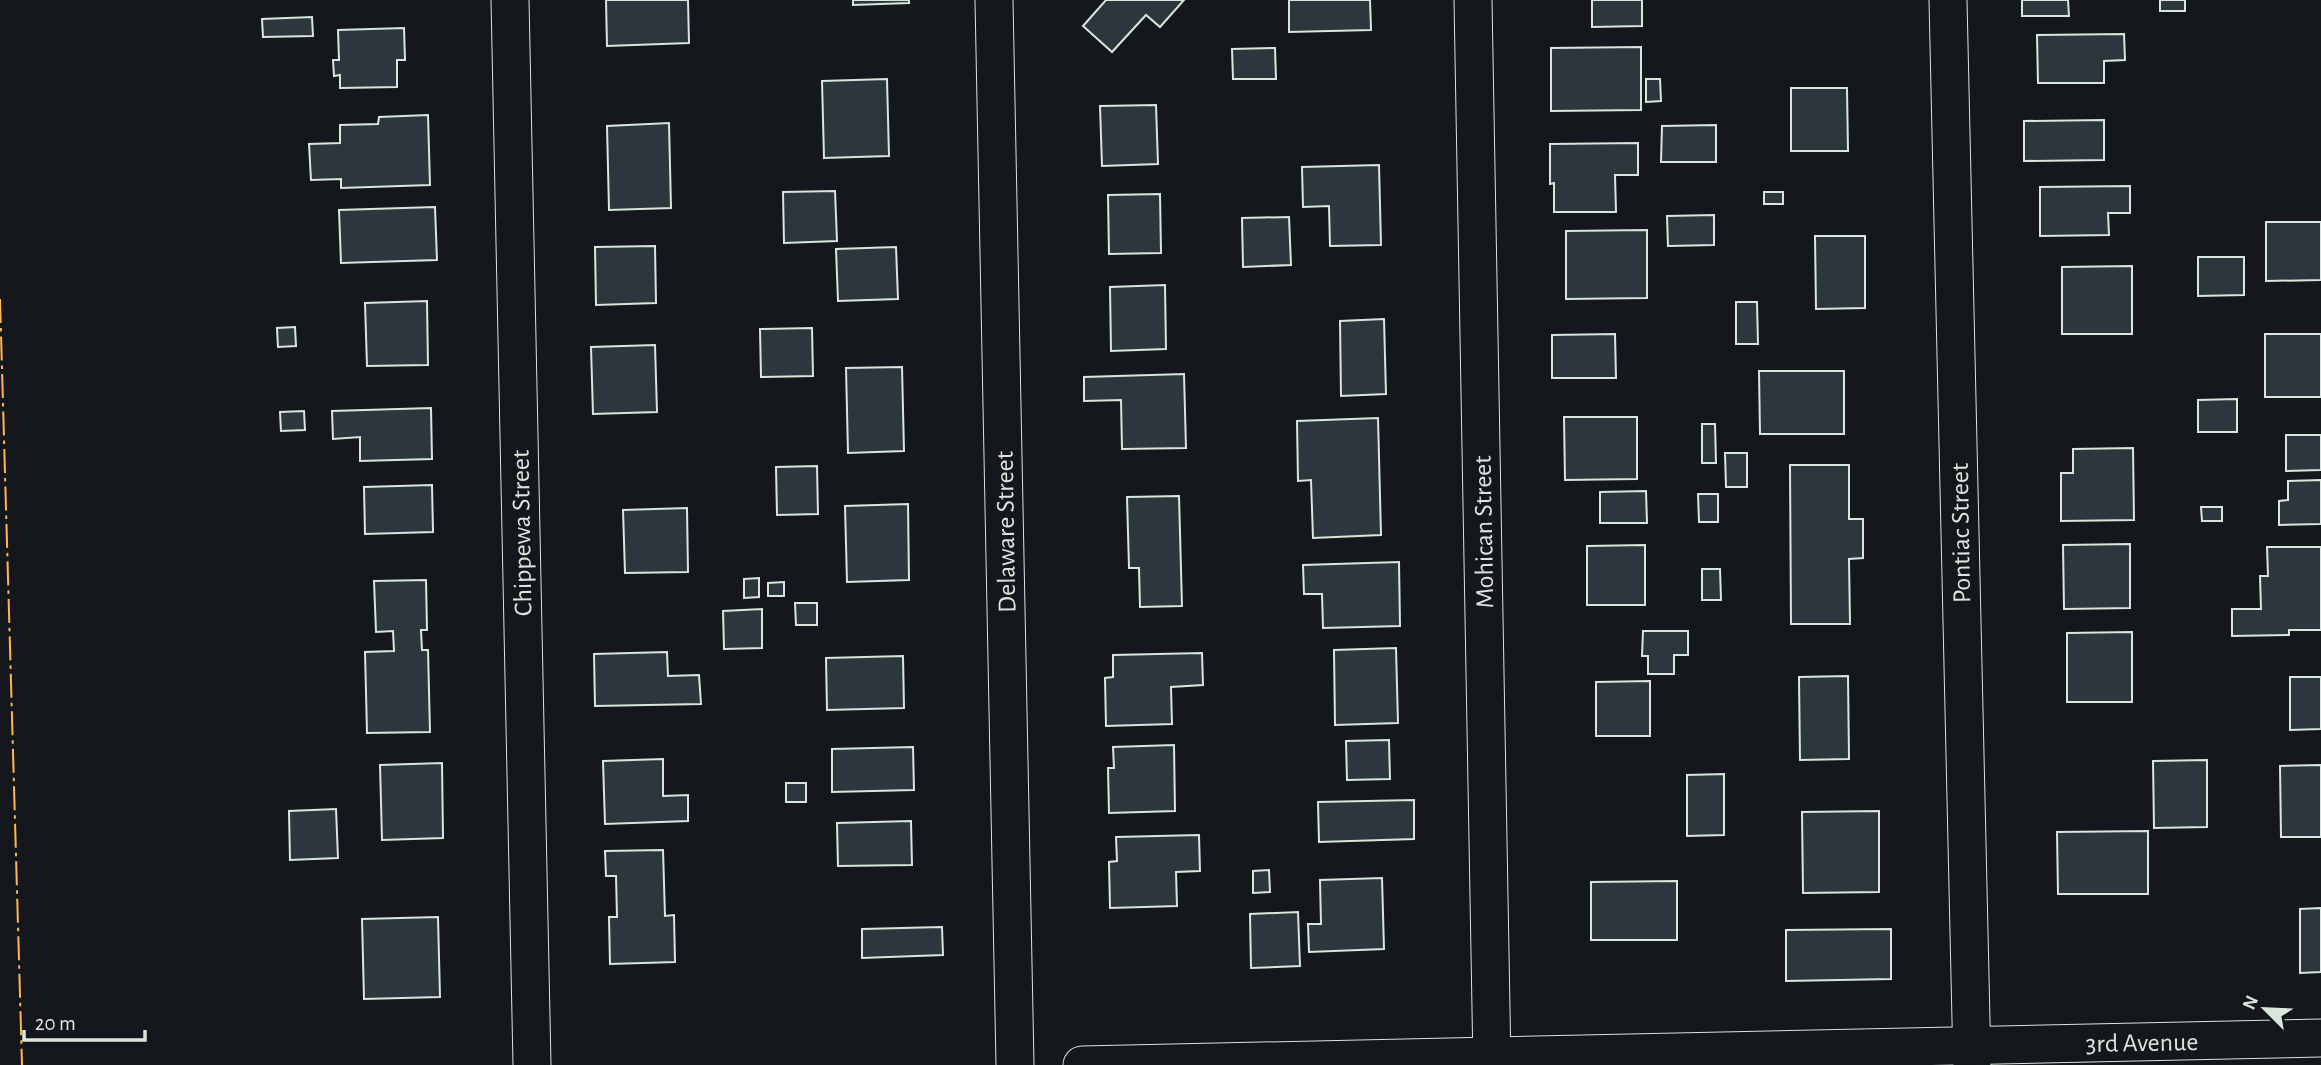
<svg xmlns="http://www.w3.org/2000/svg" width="2321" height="1065" font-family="'Alegreya Sans',sans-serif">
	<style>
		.building { fill: #2c363c; stroke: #d8e6dc; stroke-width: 2 }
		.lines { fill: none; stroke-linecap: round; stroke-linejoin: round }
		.minor-casing { stroke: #d8e6dc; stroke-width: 39 }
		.minor { stroke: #14181c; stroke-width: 37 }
		.power { stroke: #ffb74d; stroke-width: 2; stroke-dasharray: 24 5 3.5 5; stroke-linecap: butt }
		.labels { text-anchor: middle; stroke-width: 5; stroke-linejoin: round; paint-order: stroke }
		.street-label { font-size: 26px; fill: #d8e6dc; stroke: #14181c }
	</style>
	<rect width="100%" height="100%" fill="#14181c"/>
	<g class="building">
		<path d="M606 0H688L689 43 607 46Z"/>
		<path d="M853 0H909V3L853 5Z"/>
		<path d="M1106 0H1184L1160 27 1146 15 1112 52 1083 26Z"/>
		<path d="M1289 0H1370L1371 30 1289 32Z"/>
		<path d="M1592 0H1642V26L1592 27Z"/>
		<path d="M2022 0H2068L2069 16H2022Z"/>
		<rect x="2160" y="0" width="25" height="11"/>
		<path d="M312 17 313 36 263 37 262 19Z"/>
		<path d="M404 28 405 60H397V87L340 88V75L334 76 333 60H339L338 30Z"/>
		<path d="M2124 34 2125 60 2104 61V83H2038L2037 35Z"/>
		<path d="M1641 47V110L1551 111V48Z"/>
		<path d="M1275 48 1276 79H1233L1232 49Z"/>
		<path d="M887 79 889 156 824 158 822 81Z"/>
		<path d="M1646 79H1660L1661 101 1646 102Z"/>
		<path d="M1791 88H1847L1848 151H1791Z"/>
		<path d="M1156 105 1158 164 1102 166 1100 106Z"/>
		<path d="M428 115 430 185 341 188V179L311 180 309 144 340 143V125L378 124 379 117Z"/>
		<path d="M2104 120V160L2024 161V121Z"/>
		<path d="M669 123 671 208 609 210 607 126Z"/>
		<path d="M1716 125V162H1661L1662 126Z"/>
		<path d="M1638 143V175H1615L1616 212H1554V183L1550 184V144Z"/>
		<path d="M1379 165 1381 245 1330 246 1329 206 1303 207 1302 167Z"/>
		<path d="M2130 186V213H2108L2109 235 2040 236V187Z"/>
		<path d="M835 191 837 241 784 243 783 192Z"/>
		<rect x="1764" y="192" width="19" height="12"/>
		<path d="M1160 194 1161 253 1109 254 1108 195Z"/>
		<path d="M435 207 437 260 341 263 339 210Z"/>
		<path d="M1714 215V245L1668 246 1667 216Z"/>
		<path d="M1289 217 1291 265 1243 267 1242 218Z"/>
		<path d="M2266 222H2321V280L2266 281Z"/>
		<path d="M1647 230V298L1566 299V231Z"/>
		<path d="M1815 236H1865V308L1816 309Z"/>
		<path d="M655 246 656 303 596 305 595 247Z"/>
		<path d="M896 247 898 299 838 301 836 249Z"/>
		<path d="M2198 257H2244V295L2198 296Z"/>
		<path d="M2132 266V334H2062V267Z"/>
		<path d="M1165 285 1166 349 1111 351 1110 287Z"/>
		<path d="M427 301 428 365 367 366 365 303Z"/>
		<path d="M1736 302H1757L1758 344H1736Z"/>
		<path d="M1384 319 1386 394 1341 396 1340 321Z"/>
		<path d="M295 327 296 346 278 347 277 328Z"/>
		<path d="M812 328 813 376 761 377 760 329Z"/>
		<path d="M1615 334 1616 378H1552V335Z"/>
		<rect x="2265" y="334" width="56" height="63"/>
		<path d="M655 345 657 412 593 414 591 347Z"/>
		<path d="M902 367 904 451 848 453 846 368Z"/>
		<path d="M1759 371H1844V434H1760Z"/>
		<path d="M1184 374 1186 448 1122 449 1121 400 1084 401V377Z"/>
		<path d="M2237 399V432H2198V400Z"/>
		<path d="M431 408 432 459 360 461V437L333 439 332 411Z"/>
		<path d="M304 411 305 430 281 431 280 412Z"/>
		<path d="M1564 417H1637V479L1565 480Z"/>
		<path d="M1378 418 1381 535 1313 538 1311 480 1298 481 1297 421Z"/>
		<path d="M1702 424H1715L1716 463H1702Z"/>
		<path d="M2286 435H2321V470L2286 471Z"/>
		<path d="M2133 448 2134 520 2061 521V473H2073V449Z"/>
		<path d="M1725 453H1747V487H1726Z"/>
		<path d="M1790 465H1849V519H1863V558L1849 559 1850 624H1791Z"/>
		<path d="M817 466 818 514 777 515 776 467Z"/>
		<path d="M2321 480V524L2279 525V501L2288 500V481Z"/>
		<path d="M432 485 433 532 365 534 364 487Z"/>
		<path d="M1646 491 1647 523H1600V492Z"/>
		<path d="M1698 494H1718V522H1699Z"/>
		<path d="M1179 496 1182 606 1140 607 1139 568H1129L1127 497Z"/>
		<path d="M908 504 909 580 847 582 845 506Z"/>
		<path d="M2201 507H2222V521H2202Z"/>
		<path d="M687 508 688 572 625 573 623 510Z"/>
		<path d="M2130 544V608L2064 609 2063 545Z"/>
		<path d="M1645 545V605H1587V546Z"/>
		<path d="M2267 547H2321V630H2289V635L2232 636V609H2261L2260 576H2268Z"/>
		<path d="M1399 562 1400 626 1323 628 1322 594H1304L1303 565Z"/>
		<path d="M1702 569H1720L1721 600H1702Z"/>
		<path d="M759 578V597L744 598V579Z"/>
		<path d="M426 580 427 630H421L422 650H428L430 732 367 733 365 652 394 651 393 631 376 632 374 581Z"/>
		<path d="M784 582V596H768V583Z"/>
		<path d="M795 603H817V625H796Z"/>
		<path d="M762 609V648L724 649 723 611Z"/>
		<path d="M1643 631H1688V655H1674V674H1648V656H1642Z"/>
		<path d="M2132 632V702H2067V633Z"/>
		<path d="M1396 648 1398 723 1335 725 1334 650Z"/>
		<path d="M667 652 668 676 699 675 701 704 595 706 594 654Z"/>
		<path d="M1202 653 1203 685 1171 687 1172 724 1106 726 1105 678 1113 677V655Z"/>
		<path d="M903 656 904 708 827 710 826 658Z"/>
		<path d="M1848 676 1849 759 1800 760 1799 677Z"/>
		<path d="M2290 677H2321V729L2290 730Z"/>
		<path d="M1650 681V736H1596V682Z"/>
		<path d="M1389 740 1390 779 1347 780 1346 741Z"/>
		<path d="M1174 745 1175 811 1109 813 1108 768H1114L1113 747Z"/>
		<path d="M913 747 914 790 832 792V749Z"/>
		<path d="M663 759V796L688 795V821L605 824 603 761Z"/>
		<path d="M2207 760V827L2154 828 2153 761Z"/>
		<path d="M442 763 443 838 382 840 380 765Z"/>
		<path d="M2321 765V837H2281L2280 766Z"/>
		<path d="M1724 774V835L1687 836V775Z"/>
		<rect x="786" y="783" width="20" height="19"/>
		<path d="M1414 800V839L1319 842 1318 802Z"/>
		<path d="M336 809 338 858 290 860 289 811Z"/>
		<path d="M1879 811V892L1803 893 1802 812Z"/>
		<path d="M911 821 912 865 838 866 837 823Z"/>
		<path d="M2148 831V894H2058L2057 832Z"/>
		<path d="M1199 835 1200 871 1176 872 1177 906 1110 908 1109 862 1117 861 1116 837Z"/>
		<path d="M663 850 665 916 674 915 675 962 610 964 609 917H617L616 876H606L605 851Z"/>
		<path d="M1269 870 1270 892 1253 893V871Z"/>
		<path d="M1382 878 1384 949 1309 952 1308 924H1321L1320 880Z"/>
		<path d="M1677 881V940H1591V882Z"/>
		<path d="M2321 908V972L2300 973V909Z"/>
		<path d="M1298 912 1300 966 1251 968 1250 914Z"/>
		<path d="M438 917 440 997 364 999 362 919Z"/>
		<path d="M942 927 943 955 862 958V929Z"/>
		<path d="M1891 929V979L1786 981V930Z"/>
	</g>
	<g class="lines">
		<g class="minor-casing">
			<g id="minor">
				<path d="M510 0 532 1065"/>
				<path d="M994 0 1015 1065"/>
				<path d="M1473 0 1492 1065"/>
				<path d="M1948 0 1972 1065"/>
				<path d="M1082 1065 2321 1038"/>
			</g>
		</g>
		<use href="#minor" class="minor"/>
		<path class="power" d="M0 299 22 1065"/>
	</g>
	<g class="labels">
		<g class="street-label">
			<text transform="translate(1005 532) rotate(-91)" y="9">Delaware Street</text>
			<text transform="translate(1483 532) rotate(-91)" y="9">Mohican Street</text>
			<text transform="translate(521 533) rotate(-91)" y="9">Chippewa Street</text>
			<text transform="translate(1960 533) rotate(-91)" y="9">Pontiac Street</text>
			<text transform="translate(2142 1042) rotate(-1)" y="9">3rd Avenue</text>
		</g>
	</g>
	<g transform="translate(2265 1009) rotate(294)" stroke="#14181c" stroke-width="5" paint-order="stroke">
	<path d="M0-5L12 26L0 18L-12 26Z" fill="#d8e6dc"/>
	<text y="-10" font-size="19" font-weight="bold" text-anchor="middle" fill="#d8e6dc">N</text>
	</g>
	<path d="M24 1030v10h121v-10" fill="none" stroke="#d8e6dc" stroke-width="3.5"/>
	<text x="35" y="1030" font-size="21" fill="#d8e6dc" stroke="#14181c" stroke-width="5" paint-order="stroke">20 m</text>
</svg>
